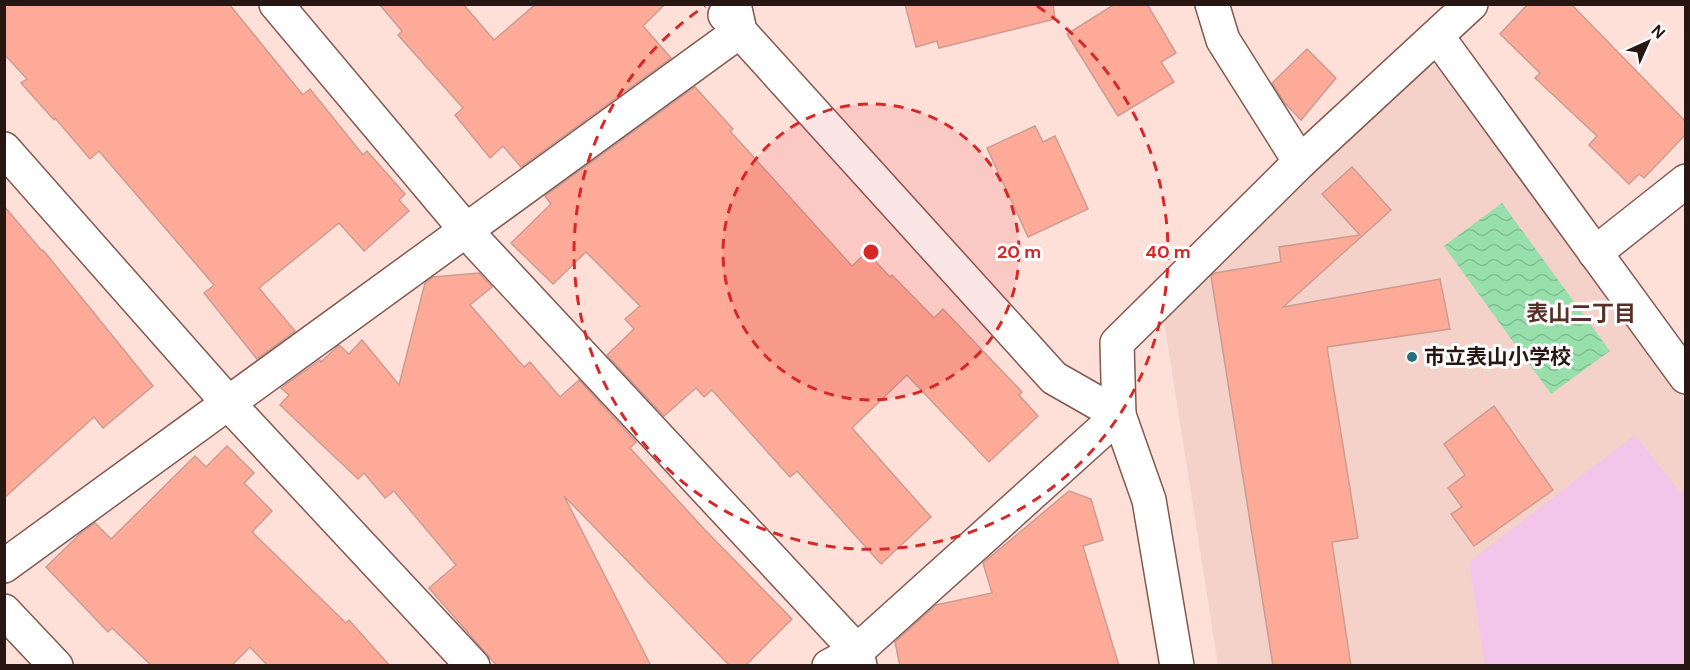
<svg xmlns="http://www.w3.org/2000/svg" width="1690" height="670" font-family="'DM Sans','Noto Sans JP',sans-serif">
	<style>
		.built { fill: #f4d1c9 }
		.green { fill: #f3c5ea }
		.water { fill: url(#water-waves) }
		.building { fill: #fdaa98; stroke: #cc9c92; stroke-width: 1.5 }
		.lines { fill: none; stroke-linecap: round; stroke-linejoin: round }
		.minor-casing { stroke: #83584f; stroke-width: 36 }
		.tertiary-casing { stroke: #83584f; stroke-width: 36 }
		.minor { stroke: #fff; stroke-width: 33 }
		.tertiary { stroke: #fff; stroke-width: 33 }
		.ring { fill: none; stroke: #d62828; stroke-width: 3; stroke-dasharray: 10 8 }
		.poi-dot { fill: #296f7d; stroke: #fff; stroke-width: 2 }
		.labels { text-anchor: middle; stroke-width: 6; stroke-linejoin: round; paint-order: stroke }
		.poi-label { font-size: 21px; font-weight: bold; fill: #281612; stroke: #fff; text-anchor: start }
		.neighbourhood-label { font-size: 22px; font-weight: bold; fill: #573027; stroke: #fff }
		.centre { fill: #d62828; stroke: #fff; stroke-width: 3 }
		.ring-label { font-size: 18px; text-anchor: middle; font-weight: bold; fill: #d62828; stroke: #fff; stroke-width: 6; stroke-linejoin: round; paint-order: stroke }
	</style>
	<defs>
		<pattern id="water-waves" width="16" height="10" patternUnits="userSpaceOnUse" patternTransform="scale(1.5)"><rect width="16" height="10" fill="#97e0ac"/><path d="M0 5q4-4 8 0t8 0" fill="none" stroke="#82bf93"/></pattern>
	</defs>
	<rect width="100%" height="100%" fill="#ffe0d9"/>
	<path class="built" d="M1437 65 1685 400V665H1218L1163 315 1426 68Z"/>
	<path class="green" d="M1635 435 1680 492 1685 489V665H1485L1469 562Z"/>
	<path class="water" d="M1502 203 1610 351 1551 394 1444 246Z"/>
	<g class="building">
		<path d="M4 4H229L303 95 310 89 363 155 367 151 405 194 399 200 409 211 364 251 339 223 259 288 295 331 257 359 204 293 214 285 99 151 90 159 55 118 54 120 21 83 27 79 4 54Z"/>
		<path d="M379 4H463L494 40 536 4H665L643 26 671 58 521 167 503 146 490 158 455 115 463 108 398 35 402 31Z"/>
		<path d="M905 4H1053L1055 19 939 48 937 41 916 47Z"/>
		<path d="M1115 4H1147L1176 53 1161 62 1174 82 1118 116 1067 34Z"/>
		<path d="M1528 4H1571L1686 122V134L1644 178 1639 174 1629 184 1589 145 1597 136 1535 78 1540 73 1500 34Z"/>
		<path d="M1307 49 1336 78 1301 120 1284 102 1272 83Z"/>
		<path d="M695 87 733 129 730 131 852 266 867 252 890 277 892 275 934 318 943 309 1022 392 1019 395 1038 416 989 462 907 375 852 428 931 517 881 564 797 471 790 477 712 390 704 397 696 388 664 416 607 355 634 329 625 319 640 306 586 252 553 284 511 243 551 204 545 196Z"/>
		<path d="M1035 126 1043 142 1055 136 1088 209 1028 237 987 148Z"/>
		<path d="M1352 167 1391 210 1283 307 1440 279 1450 329 1327 347 1358 538 1332 542 1351 666H1273L1211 276 1215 273 1281 262 1279 247 1360 235 1322 194Z"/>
		<path d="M4 206 42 251 43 250 153 386 103 428 94 417 4 498Z"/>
		<path d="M479 273 492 287 470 305 524 367 530 362 560 397 579 380 636 442 630 448 705 530 792 619 745 666H730L564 496 651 666H497L429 588 456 565 394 491 385 498 364 473 358 479 280 405 289 395 281 388 320 360 321 362 339 345 349 354 362 340 399 385 425 283 433 277Z"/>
		<path d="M1494 406 1553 490 1474 546 1451 514 1462 507 1448 488 1465 475 1444 444Z"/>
		<path d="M227 446 254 473 244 483 272 511 252 532 346 623 349 620 390 666H268L250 647 231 666H152L112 628 108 632 46 567 80 534 95 523 111 539 195 456 206 467Z"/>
		<path d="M1069 491 1091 499 1103 540 1083 546 1119 666H900L895 642 936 605 992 593 983 563Z"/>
	</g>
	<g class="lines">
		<g class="minor-casing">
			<g id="minor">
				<path d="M276 4 477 243 857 651 860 666"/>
				<path d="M1212 4 1223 40 1300 162"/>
				<path d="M725 15 1054 378 1119 415"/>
				<path d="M1437 36 1686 377"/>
				<path d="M4 149 240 416 473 666"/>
				<path d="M1595 253 1686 181"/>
				<path d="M4 566 740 31 734 4"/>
				<path d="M829 666 857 651 1119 415 1117 343 1300 162 1471 4"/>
			</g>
		</g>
		<g class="tertiary-casing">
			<g id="tertiary">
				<path d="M1119 415 1149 500 1177 666"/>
				<path d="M4 611 56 666"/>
			</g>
		</g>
		<use href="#minor" class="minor"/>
		<use href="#tertiary" class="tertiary"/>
	</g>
	<circle cx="871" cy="252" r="148" fill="#d62828" fill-opacity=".12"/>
	<g class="ring">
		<circle cx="871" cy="252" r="148"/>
		<path d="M1037 6A297 297 0 1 1 705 6"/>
	</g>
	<circle class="poi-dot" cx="1412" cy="357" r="6"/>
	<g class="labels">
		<g class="poi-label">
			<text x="1424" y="364">市立表山小学校</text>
		</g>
		<g class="neighbourhood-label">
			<text x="1581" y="321">表山二丁目</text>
		</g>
	</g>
	<circle cx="871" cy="252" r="9" class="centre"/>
	<g class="ring-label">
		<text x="1019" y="258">20 m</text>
		<text x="1168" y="258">40 m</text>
	</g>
	<rect width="1690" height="670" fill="none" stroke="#281612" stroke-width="12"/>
	<g transform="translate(1648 42) rotate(45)" stroke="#ffffff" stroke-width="4.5" paint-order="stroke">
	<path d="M0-4.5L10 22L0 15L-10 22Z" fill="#281612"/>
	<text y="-9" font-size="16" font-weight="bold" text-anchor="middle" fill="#281612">N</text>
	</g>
</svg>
